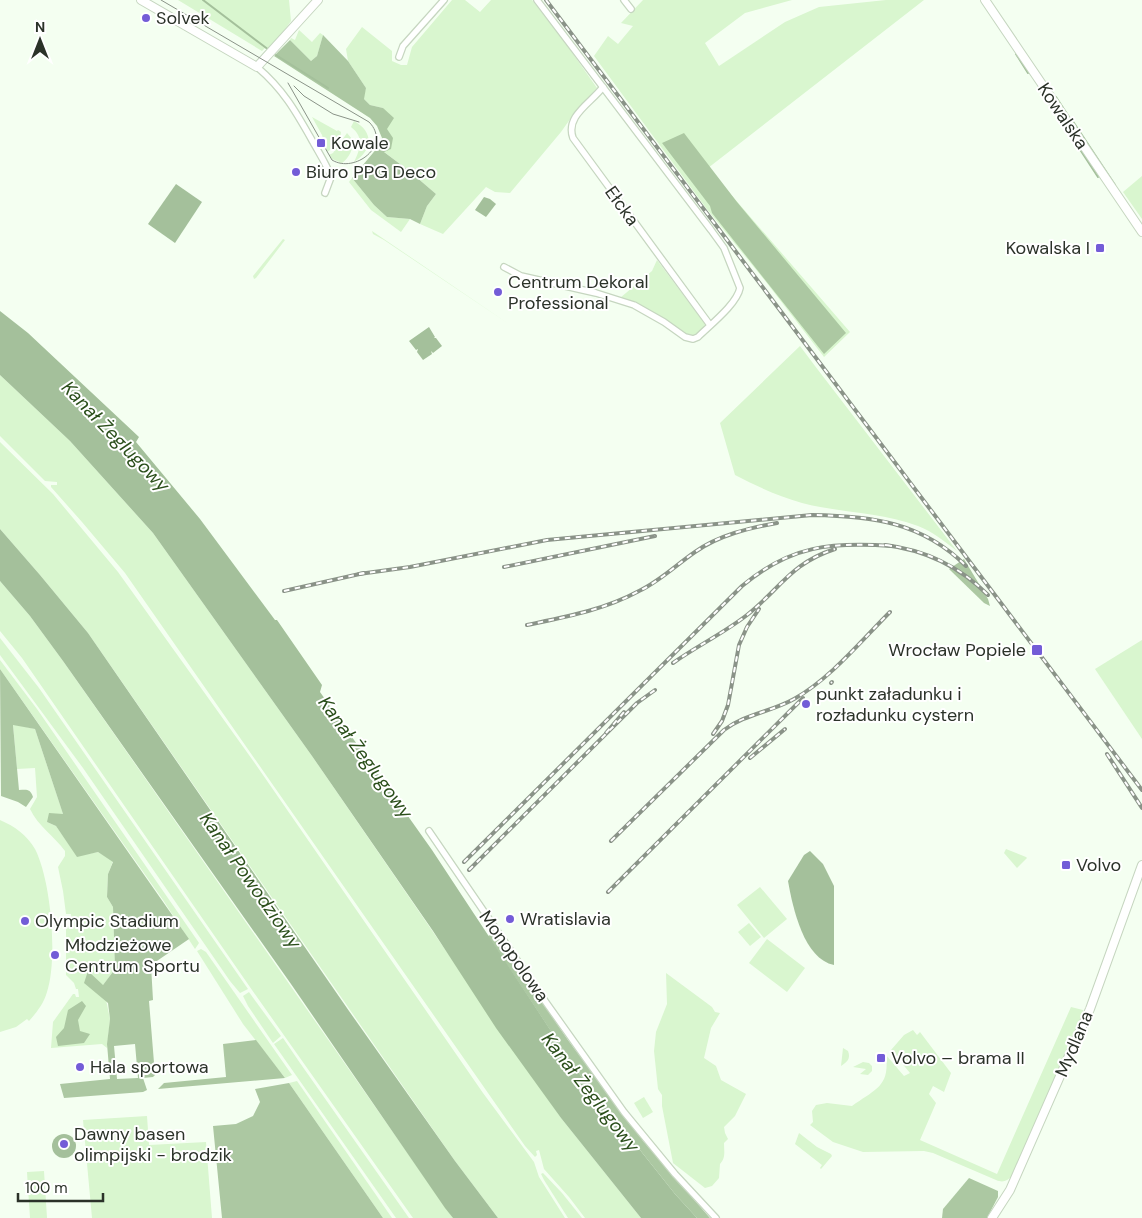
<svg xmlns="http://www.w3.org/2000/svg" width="1142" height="1218" font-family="'DM Sans',sans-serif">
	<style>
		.green { fill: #d9f6cf }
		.forest { fill: #acc8a2; fill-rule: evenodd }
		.water { fill: #a4c09b }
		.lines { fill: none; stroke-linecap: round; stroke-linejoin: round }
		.stream { stroke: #a4c09b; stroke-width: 2 }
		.minor-casing { stroke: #c6d6c0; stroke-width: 8 }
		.tertiary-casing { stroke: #c6d6c0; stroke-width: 10 }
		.minor { stroke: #fff; stroke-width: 5.5 }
		.tertiary { stroke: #fff; stroke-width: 8 }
		.tram { stroke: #8a9388; stroke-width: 1 }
		.rail-casing { stroke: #8a9388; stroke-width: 4 }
		.rail { stroke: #fff; stroke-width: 2; stroke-dasharray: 5.5; stroke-linecap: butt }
		.poi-dot { fill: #735cd7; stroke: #fff; stroke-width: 2 }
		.labels { text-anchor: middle; stroke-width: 4; stroke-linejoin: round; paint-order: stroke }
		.poi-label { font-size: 18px; fill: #2b3229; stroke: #fff; text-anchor: start }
		.street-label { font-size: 18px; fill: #2b3229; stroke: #fff }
		.water-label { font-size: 19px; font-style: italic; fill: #2b4f1b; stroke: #fff }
	</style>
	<rect width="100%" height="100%" fill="#f4fff1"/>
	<g class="green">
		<path d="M178 0H289L291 21 269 51 265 48 262 51Z"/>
		<path d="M452 0H465L480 12 491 0H532L566 44 597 88 573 115 561 132 510 193 495 192 486 187 443 234 420 224 427 206 436 194 408 170 383 151 387 129 383 108 370 105 363 98 366 88 348 61 346 49 362 27 392 51V61L401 65H407L412 47Z"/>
		<path d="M643 0H792L745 13 705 43 719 66 785 22 819 7 886 0H924L708 168 850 332 824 357 766 282 706 208 594 56 608 36 618 44 633 26 621 23Z"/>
		<path d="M299 30 312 42 320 33 323 35 317 56 311 61 290 40 291 38 295 40Z"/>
		<path d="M312 117 337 131 338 130 341 132C341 139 334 148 327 152L322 135Z"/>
		<path d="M354 121C374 132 373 150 354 162 361 148 364 137 351 127Z"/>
		<path d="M347 133 352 139C354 149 349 158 342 163L332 159 329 155 333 153Z"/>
		<path d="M1142 176V219L1123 192Z"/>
		<path d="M352 178 374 205 387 217 410 219 401 232 371 210 349 182Z"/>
		<path d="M372 231 512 326 384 240 373 234Z"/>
		<path d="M283 239 285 240 256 278 254 279 253 276Z"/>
		<path d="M657 260 705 324C703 333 695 337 686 334L662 318 620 298 652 271Z"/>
		<path d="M800 346 815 366 957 551C945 542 932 531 918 526 881 512 840 513 802 503 778 496 756 486 735 475L720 423Z"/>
		<path d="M0 375 70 441 153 533 312 756 561 1118 641 1218H585L569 1197 544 1169 539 1150 536 1151 537 1155 535 1157 525 1146 125 573 82 522 51 487V485H57V482L45 481 0 436Z"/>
		<path d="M0 442 53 494 118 572 254 762 483 1093 534 1162 539 1177 565 1218H498L455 1161 88 633 40 575 0 529Z"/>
		<path d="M0 581 30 616 63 661 453 1218H413L252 990 22 658 0 631Z"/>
		<path d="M0 638 39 688 248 989 240 993 230 981 83 768 0 655Z"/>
		<path d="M1142 640V739L1095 669Z"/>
		<path d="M0 660 37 709 197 940 199 943 195 949 163 900 0 669Z"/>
		<path d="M13 724 35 729 63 814 47 822 56 826 77 856 98 852 113 861 108 874 107 897 113 907 115 969 103 985 110 1019 107 1048 102 1044 51 1048 53 1022 73 994H75L76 997H79L78 989H76L74 983 66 975V926H72L71 914H66L63 891 58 867 65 856V851C54 836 38 826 30 809L37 797 35 768 17 769Z"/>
		<path d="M0 820C14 826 27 835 35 849 51 880 58 958 47 992 44 1003 37 1012 29 1021L27 1019 16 1027 0 1032Z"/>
		<path d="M1006 849 1026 857 1027 858 1017 868 1004 853Z"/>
		<path d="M760 887 787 919 764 938 737 905Z"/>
		<path d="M749 923 761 937 750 946 738 932Z"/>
		<path d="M767 939 805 968 787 992 749 963Z"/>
		<path d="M201 949 206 952 292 1075 285 1078 243 1024 197 951Z"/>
		<path d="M666 973 712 1007 715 1012 720 1013 711 1028 704 1058 716 1066 721 1080 746 1094 735 1116 724 1127 725 1133 728 1139 724 1143C724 1151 726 1158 720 1164L719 1178 712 1186 705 1188 673 1163 662 1106V1095L658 1089 654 1051 656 1032 667 1004Z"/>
		<path d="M249 992 281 1036 273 1043 248 1006 243 996Z"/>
		<path d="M1071 1007 1083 1010 1082 1018 1012 1176C1007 1181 1003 1183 996 1180L933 1153 924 1151 863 1152 833 1142 810 1125 813 1122 812 1111 816 1105 827 1103 852 1106C875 1089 890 1087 886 1055L904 1076 910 1073 891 1050 904 1035 913 1030 917 1035 920 1032 951 1073 944 1092 933 1086 929 1094 936 1103 920 1140 997 1174Z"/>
		<path d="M283 1038 300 1063 409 1218H396L274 1044Z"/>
		<path d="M843 1048 848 1051C851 1059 847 1062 841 1066Z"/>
		<path d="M863 1062 869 1063 872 1066V1071L868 1075 860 1074 866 1069 853 1067Z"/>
		<path d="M297 1081 392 1218H383L289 1083Z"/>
		<path d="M644 1097 653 1112 643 1118 634 1103Z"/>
		<path d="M147 1116 149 1145 206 1142 212 1218H92L83 1120Z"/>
		<path d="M799 1133 817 1147 831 1154 832 1156 821 1169 820 1168 822 1165 795 1144Z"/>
		<path d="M44 1171 47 1218H30L27 1172Z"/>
		<path d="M543 1173 562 1193 582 1218H568L544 1180 541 1174Z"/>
	</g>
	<g class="forest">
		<path d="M323 35 348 61 366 88 364 99 370 105 383 108 394 118 387 129 393 138 391 149 384 152 408 170 436 194 427 206 420 224 410 219 387 217 374 205 352 178 378 147 382 138 377 126 370 118 274 56 290 40 311 61 317 56Z"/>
		<path d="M684 133 737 202 846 333 824 354 712 213 710 206 662 143Z"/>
		<path d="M964 559 988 599 990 606 984 603 949 569Z"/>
		<path d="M0 669 189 939 151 965 153 1000 149 1001 155 1075 153 1077 143 1078 147 1090 143 1092 64 1098 60 1084 110 1079 107 1044 110 1019 108 1003 84 983 88 971 103 985 115 969 113 907 107 897 108 874 113 862 98 852 77 857 56 826 47 822 49 813 63 814 35 729 13 725 19 790C26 790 30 788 33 797L26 807 18 802 1 796ZM135 1044 138 1078 117 1079 114 1046Z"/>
		<path d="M495 933 568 1040 644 1142 710 1218H697L675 1194 578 1072 488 936Z"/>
		<path d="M82 1001 86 1006 78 1020 80 1031 90 1034 84 1043 58 1046 56 1037 64 1028 68 1010Z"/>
		<path d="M256 1040 285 1078 158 1089 164 1083 226 1077 223 1044Z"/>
		<path d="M289 1083 383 1218H222L213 1126 236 1124 253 1116 260 1102 255 1089Z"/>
		<path d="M969 1178 998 1191V1197L987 1218H942L943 1209Z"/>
	</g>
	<g class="water">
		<path d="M176 184 202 202 175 243 148 224Z"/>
		<path d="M484 197 490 199 496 204 486 217 475 210Z"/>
		<path d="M0 311 28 333 139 437 136 442 200 519 275 620H277L322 685 320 692 432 850 578 1072 675 1194 697 1218H641L561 1118 496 1028 433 931 312 756 153 533 70 441 0 375Z"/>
		<path d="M429 327 435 337 434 338H436L442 346 433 353 431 351 432 354 423 360 417 352 418 349 416 350 409 341Z"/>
		<path d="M0 529 40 575 88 633 349 1011 455 1161 498 1218H453L445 1208 291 984 63 661 30 616 0 581Z"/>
		<path d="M810 851 823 864 834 886V965C804 959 793 909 788 881L804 855Z"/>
		<circle cx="64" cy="1146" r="12"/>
	</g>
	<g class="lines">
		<g class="stream">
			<path d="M203 0 269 50"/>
			<path d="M1016 54 1028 73"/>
			<path d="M276 55 328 88"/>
			<path d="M1040 90 1047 100"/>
			<path d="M1056 97 1069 117"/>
			<path d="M1049 103 1058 117"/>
			<path d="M1072 120 1115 185"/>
			<path d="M1066 128 1098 177"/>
		</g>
		<g class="minor-casing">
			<g id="minor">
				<path d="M624 0 631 9"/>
				<path d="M399 57 403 46 444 0"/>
				<path d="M257 67C284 90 296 112 313 142 319 153 327 165 331 177L325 193"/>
				<path d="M603 87C591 103 565 116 573 138L710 325"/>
				<path d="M504 267 521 276 596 293 634 305 664 322 685 337 693 339 698 337C710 325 737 304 740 288L724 248 711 230 537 0"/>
				<path d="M429 831 545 1001 624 1112 675 1174 716 1218"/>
			</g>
		</g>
		<g class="tertiary-casing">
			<g id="tertiary">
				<path d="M141 0 257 67 318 0"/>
				<path d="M985 0 1142 232"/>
				<path d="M992 1218 1010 1190 1075 1042 1090 1009 1142 865"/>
			</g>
		</g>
		<use href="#minor" class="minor"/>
		<use href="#tertiary" class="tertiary"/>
		<g class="tram">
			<path d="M161 0 369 122C392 145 355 174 332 160L288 83"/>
			<path d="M294 86 304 96 333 114 359 122"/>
		</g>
		<g class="rail-casing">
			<g id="rail">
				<path d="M546 0 1142 790"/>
				<path d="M885 545C926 550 959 566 988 595"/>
				<path d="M504 567 655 536"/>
				<path d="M359 574 410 567 547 540 812 515C872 516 922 522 966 566"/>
				<path d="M284 591 364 573"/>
				<path d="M527 625C565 617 604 610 639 591 660 581 676 565 695 552 719 535 749 528 777 523"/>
				<path d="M673 663C697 646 724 633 747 615 780 589 791 563 835 549"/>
				<path d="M831 683 832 682"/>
				<path d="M606 733 624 712"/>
				<path d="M713 734 722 721 728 705 739 645 747 627 759 609"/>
				<path d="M1107 754 1142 808"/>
				<path d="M750 758 785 729"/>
				<path d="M611 841 724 730C745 714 771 712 794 699 830 679 861 641 890 612"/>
				<path d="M464 862 742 586C791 545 831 542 892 546"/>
				<path d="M469 870 637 703 655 690"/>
				<path d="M608 892 803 698"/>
			</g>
		</g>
		<use href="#rail" class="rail"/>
	</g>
	<g class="poi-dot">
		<circle cx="146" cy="18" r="5"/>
		<rect x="316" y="138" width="10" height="10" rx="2.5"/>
		<circle cx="296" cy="172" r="5"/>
		<rect x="1095" y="243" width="10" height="10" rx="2.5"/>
		<circle cx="498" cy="292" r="5"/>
		<rect x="1031" y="644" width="12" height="12" rx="2.5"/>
		<circle cx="806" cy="704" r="5"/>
		<rect x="1061" y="860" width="10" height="10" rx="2.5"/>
		<circle cx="510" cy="919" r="5"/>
		<circle cx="25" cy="921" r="5"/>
		<circle cx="55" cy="955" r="5"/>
		<rect x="876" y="1053" width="10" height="10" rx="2.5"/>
		<circle cx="80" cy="1067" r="5"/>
		<circle cx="64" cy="1144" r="5"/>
	</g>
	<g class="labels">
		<g class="poi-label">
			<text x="156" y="24">Solvek</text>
			<text x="331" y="149">Kowale</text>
			<text x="306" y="178">Biuro PPG Deco</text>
			<text x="1090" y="254" text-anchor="end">Kowalska I</text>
			<text x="508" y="288">Centrum Dekoral<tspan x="508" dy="21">Professional</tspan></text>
			<text x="1026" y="656" text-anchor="end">Wrocław Popiele</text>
			<text x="816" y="700">punkt załadunku i<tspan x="816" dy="21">rozładunku cystern</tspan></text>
			<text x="1076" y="871">Volvo</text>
			<text x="520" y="925">Wratislavia</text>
			<text x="35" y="927">Olympic Stadium</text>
			<text x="65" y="951">Młodzieżowe<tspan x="65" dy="21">Centrum Sportu</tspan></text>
			<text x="891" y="1064">Volvo – brama II</text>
			<text x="90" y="1073">Hala sportowa</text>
			<text x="74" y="1140">Dawny basen<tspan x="74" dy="21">olimpijski - brodzik</tspan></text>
		</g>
		<g class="street-label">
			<text transform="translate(1063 116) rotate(56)" y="6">Kowalska</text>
			<text transform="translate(622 206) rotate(54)" y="6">Ełcka</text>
			<text transform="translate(514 956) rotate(55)" y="6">Monopolowa</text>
			<text transform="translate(1074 1044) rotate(-67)" y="6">Mydlana</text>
		</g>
		<g class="water-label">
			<text transform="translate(116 436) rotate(46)" y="7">Kanał Żeglugowy</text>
			<text transform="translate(366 757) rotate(54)" y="7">Kanał Żeglugowy</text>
			<text transform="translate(251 880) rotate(55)" y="7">Kanał Powodziowy</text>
			<text transform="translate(591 1092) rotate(52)" y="7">Kanał Żeglugowy</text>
		</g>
	</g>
	<g transform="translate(40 40)" stroke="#ffffff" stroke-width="4" paint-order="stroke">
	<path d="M0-4L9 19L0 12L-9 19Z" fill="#2b3229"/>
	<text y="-8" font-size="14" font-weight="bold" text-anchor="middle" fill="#2b3229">N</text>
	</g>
	<path d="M18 1193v8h85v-8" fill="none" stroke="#2b3229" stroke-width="2.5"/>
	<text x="25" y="1193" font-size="15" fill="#2b3229" stroke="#ffffff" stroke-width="4" paint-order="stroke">100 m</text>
</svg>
